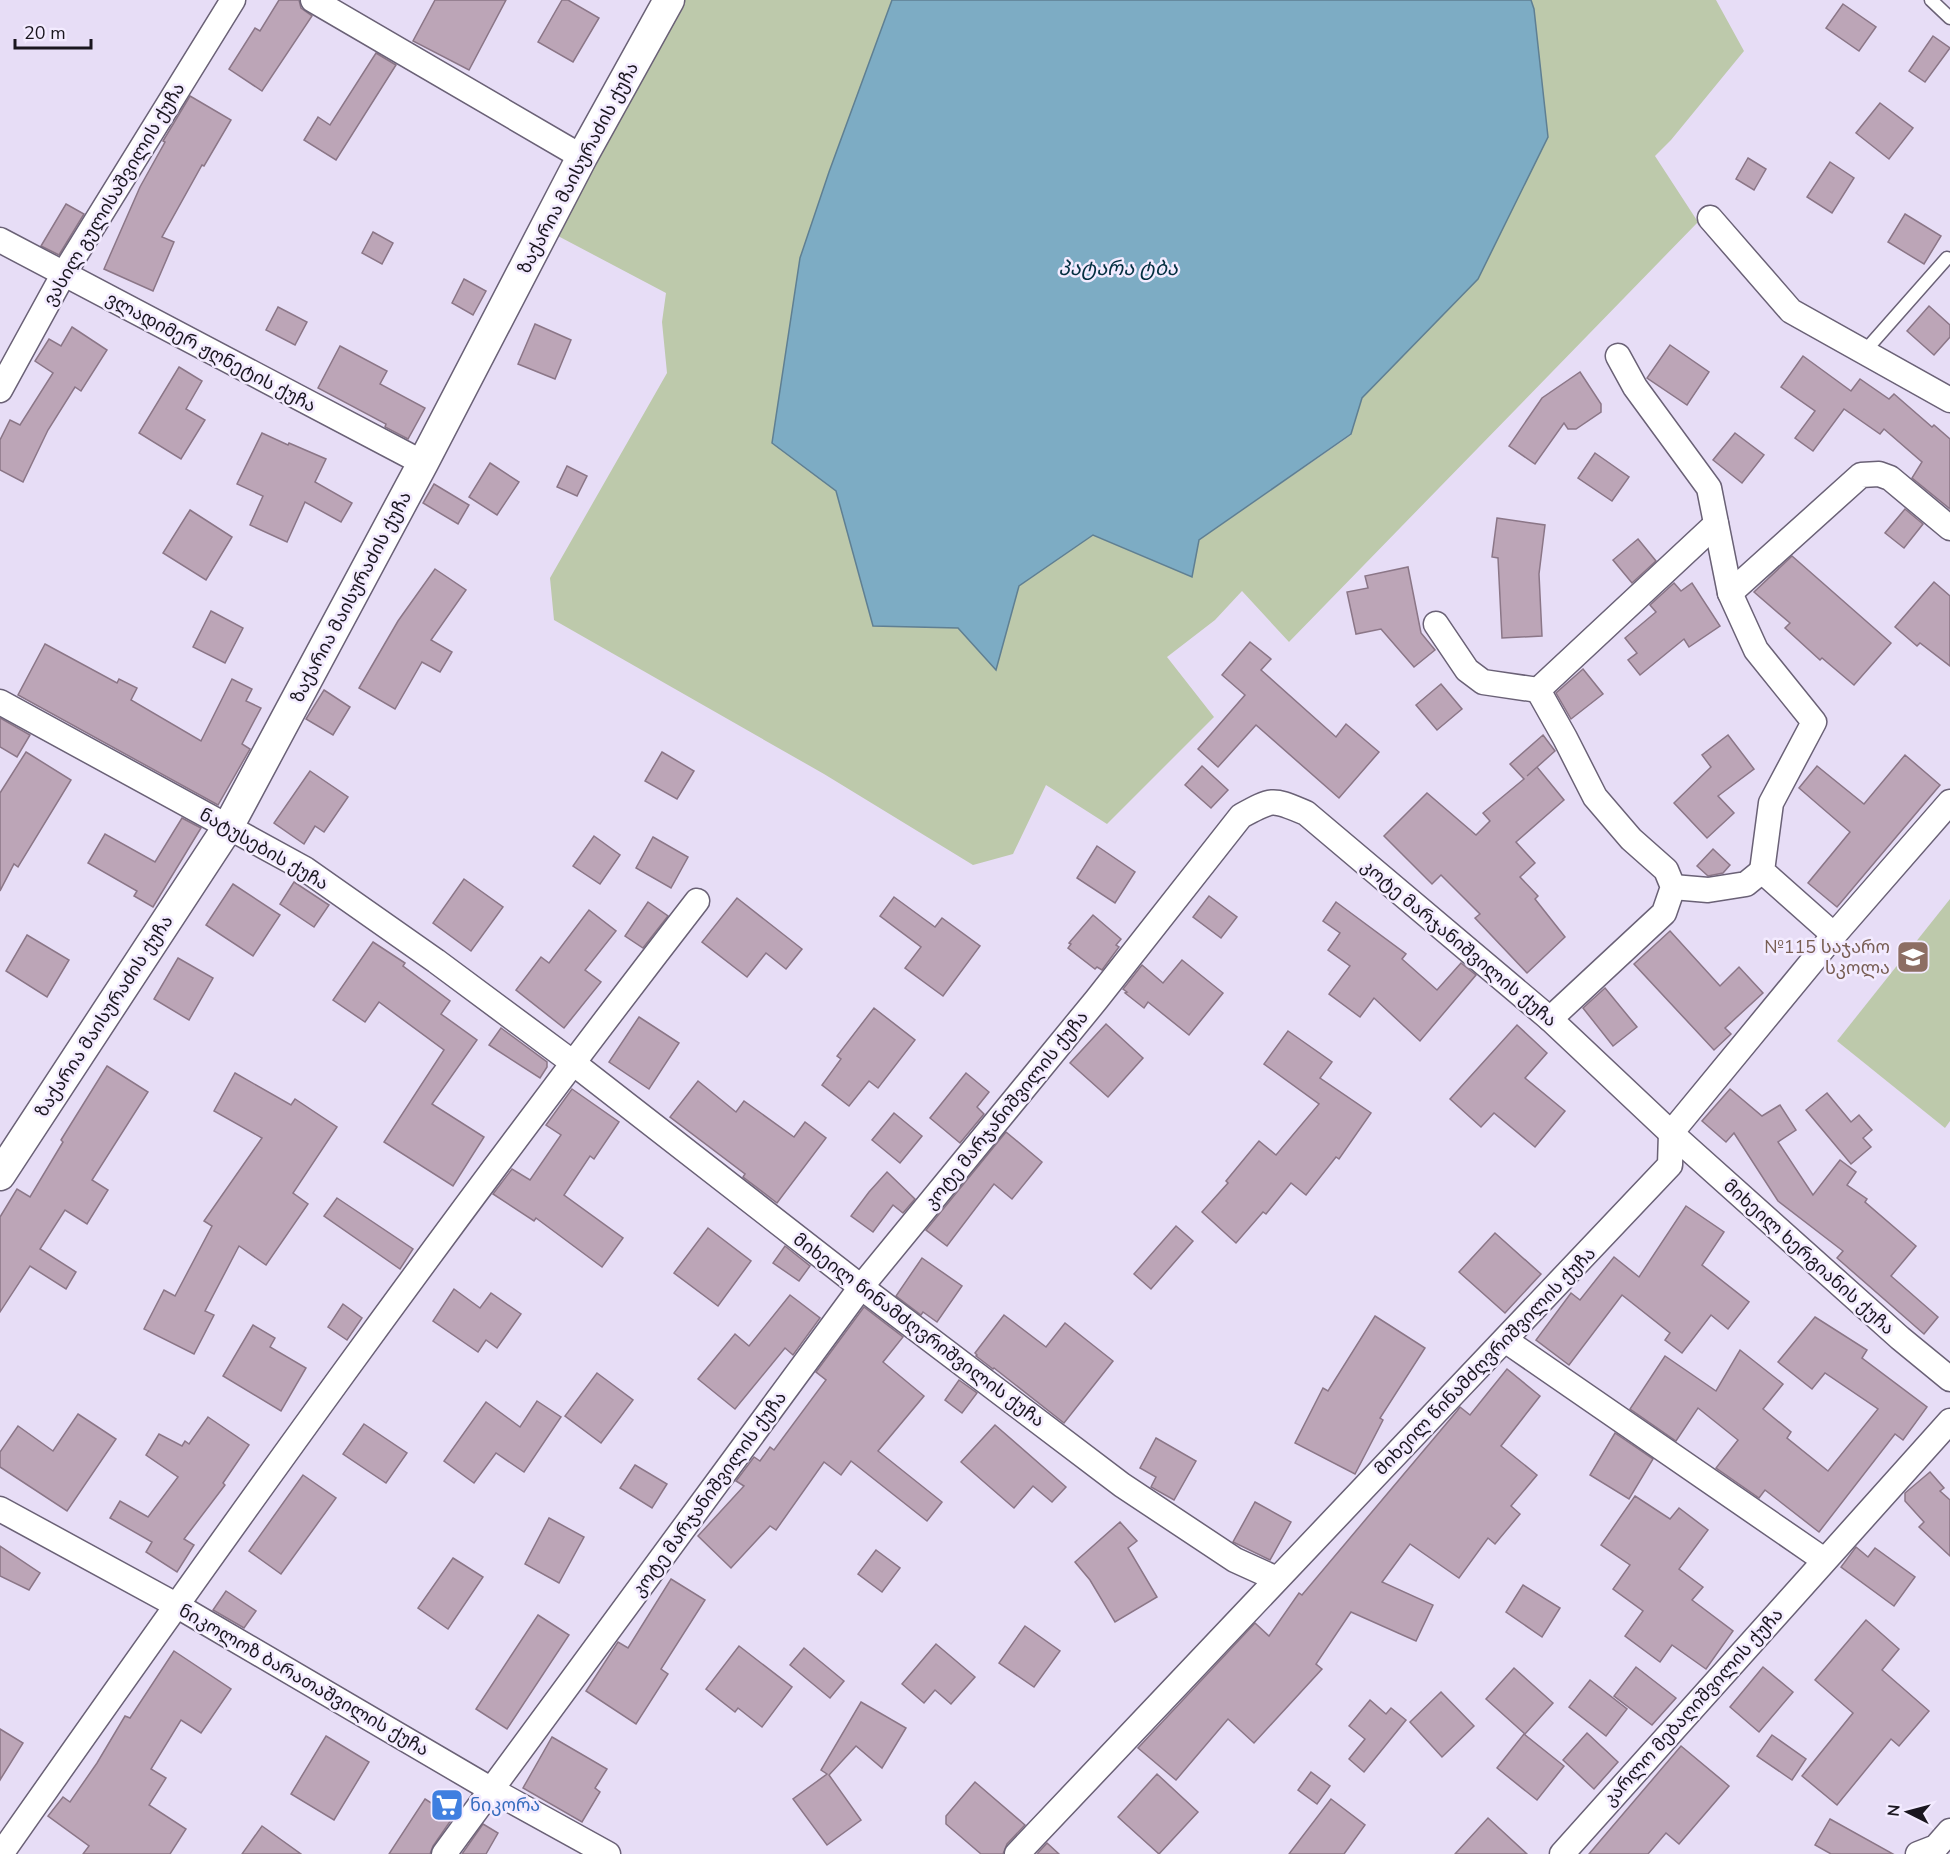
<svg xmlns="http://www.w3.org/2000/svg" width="1950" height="1854" font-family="'Nunito Sans','Noto Sans Georgian',sans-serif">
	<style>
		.green { fill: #bdc9ab }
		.water { fill: #7dacc4; stroke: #5f7f92; stroke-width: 1.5 }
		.building { fill: #bca5b7; stroke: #8b7687; stroke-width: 1.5 }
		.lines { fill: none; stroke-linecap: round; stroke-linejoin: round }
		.service-casing { stroke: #6a6176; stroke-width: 15 }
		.minor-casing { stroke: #6a6176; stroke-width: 27 }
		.tertiary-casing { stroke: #6a6176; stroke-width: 33 }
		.service { stroke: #fff; stroke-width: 12 }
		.minor { stroke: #fff; stroke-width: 24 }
		.tertiary { stroke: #fff; stroke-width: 30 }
		.labels { text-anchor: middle; stroke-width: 5; stroke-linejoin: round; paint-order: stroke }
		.street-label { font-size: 18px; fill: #1a161f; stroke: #f3ebff }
		.education-label { font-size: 18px; fill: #785e54; stroke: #f3ebff; text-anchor: end }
		.shop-label { font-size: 18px; fill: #366cbe; stroke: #f3ebff; text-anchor: start }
		.water-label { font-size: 20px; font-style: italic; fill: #022e3f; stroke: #f3ebff }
	</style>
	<rect width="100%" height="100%" fill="#e7ddf6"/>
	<g class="green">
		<path d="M684 0H893L772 443 836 491 873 626 959 625 996 669 1019 586 1093 535 1192 577 1199 540 1351 435 1362 398 1478 279 1534 9 1531 0H1716L1744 51 1671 140 1655 156 1698 222 1289 642 1242 591 1215 620 1167 657 1214 717 1107 824 1046 785 1013 854 973 865 824 774 554 620 550 578 667 373 662 322 666 293 558 236Z"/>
		<path d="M1950 899V1121L1945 1128 1837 1041Z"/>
	</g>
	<path class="water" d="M892 0H1531L1534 9 1548 137 1478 279 1362 398 1351 434 1199 540 1192 577 1093 535 1019 586 996 670 958 628 873 626 836 491 772 443 800 258 829 172Z"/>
	<g class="building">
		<path d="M279 0H299L301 8 312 16 262 91 229 69 255 28 260 31Z"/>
		<path d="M435 0H506L469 70 413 41Z"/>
		<path d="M562 0H568L599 18 573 62 538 42Z"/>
		<path d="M1843 4 1876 27 1859 51 1826 28Z"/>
		<path d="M1933 36 1950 48 1925 82 1909 71Z"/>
		<path d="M376 53 396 65 336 160 304 140 318 117 330 125Z"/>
		<path d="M190 96 231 120 204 166 202 165 162 237 174 242 153 291 104 269 140 187 165 142 163 141Z"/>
		<path d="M1880 103 1913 128 1889 159 1856 133Z"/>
		<path d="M1748 158 1766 169 1754 190 1736 179Z"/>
		<path d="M1830 162 1854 178 1832 213 1807 197Z"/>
		<path d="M66 204 84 214 59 255 41 246Z"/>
		<path d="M1905 214 1941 236 1924 264 1888 242Z"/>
		<path d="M373 232 393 243 382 264 362 253Z"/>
		<path d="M464 279 486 291 473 315 452 303Z"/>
		<path d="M1929 306 1950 325V337L1934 355 1907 331Z"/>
		<path d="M278 307 307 322 295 345 266 330Z"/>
		<path d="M535 324 571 340 555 379 518 364Z"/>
		<path d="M72 327 107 350 81 391 75 387 48 430 23 482 0 470V440L10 420 20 425 53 373 35 361 49 339 61 346Z"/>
		<path d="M1670 345 1709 372 1687 405 1647 378Z"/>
		<path d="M340 346 387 371 380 384 425 408 408 439 385 427 386 424 318 388Z"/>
		<path d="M1803 356 1851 391 1860 379 1889 399 1894 394 1932 427 1934 425 1950 439V509L1912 478 1922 462 1884 429 1880 434 1844 409 1813 451 1795 438 1815 411 1781 387Z"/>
		<path d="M179 367 202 381 186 409 205 420 181 459 139 433Z"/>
		<path d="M1580 372 1601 404V412L1576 429H1568L1564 423 1535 464 1509 446 1542 398Z"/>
		<path d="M262 433 288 445 289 443 326 459 315 482 352 503 341 522 305 502 287 542 250 525 263 496 237 484Z"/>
		<path d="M1735 433 1764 455 1742 483 1713 460Z"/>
		<path d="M1595 453 1629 477 1612 501 1578 478Z"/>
		<path d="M490 463 519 482 497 515 469 497Z"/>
		<path d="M567 466 587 476 577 496 557 487Z"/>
		<path d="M434 484 469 505 458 524 423 503Z"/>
		<path d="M1905 509 1923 524 1904 548 1885 533Z"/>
		<path d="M190 510 232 537 206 580 163 553Z"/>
		<path d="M1497 518 1545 525 1539 574 1542 636 1502 638 1498 558 1492 557Z"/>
		<path d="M1638 539 1656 561 1632 583 1613 560Z"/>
		<path d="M1792 556 1891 643 1854 685 1822 658 1820 660 1785 628 1790 623 1754 592Z"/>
		<path d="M1408 567 1421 633 1435 650 1414 667 1381 629 1356 634 1347 592 1368 588 1365 576Z"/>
		<path d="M435 569 466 590 431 640 452 652 440 672 422 662 395 709 359 688 398 621Z"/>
		<path d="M1934 582 1950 596V666L1920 643 1917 646 1895 627Z"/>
		<path d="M1674 583 1681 591 1692 583 1720 626 1689 647 1684 639 1640 675 1628 660 1637 653 1625 638 1656 612 1650 605Z"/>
		<path d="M211 611 243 628 225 663 193 647Z"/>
		<path d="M1250 642 1271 659 1261 670 1336 737 1346 724 1379 752 1339 798 1256 725 1218 767 1198 749 1245 695 1222 675Z"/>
		<path d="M45 644 117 683 119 679 137 688 131 700 201 741 232 679 252 689 246 701 261 708 242 744 250 749 218 805 18 695Z"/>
		<path d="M1583 669 1603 694 1571 719 1556 693Z"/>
		<path d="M1441 684 1462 709 1437 730 1416 705Z"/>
		<path d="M324 690 350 707 333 735 306 719Z"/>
		<path d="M0 718 30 735 17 757 0 747Z"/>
		<path d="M1543 735 1555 751 1527 776 1537 767 1564 800 1516 842 1535 863 1520 877 1538 896 1535 899 1565 937 1527 973 1475 918 1480 914 1441 875 1432 884 1384 836 1427 793 1476 835 1490 821 1483 813 1524 779 1510 764Z"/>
		<path d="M1728 735 1754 769 1718 796 1734 813 1707 838 1674 803 1711 767 1702 755Z"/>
		<path d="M26 752 71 780 18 867 14 864 0 891V793Z"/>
		<path d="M662 752 694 771 677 799 645 781Z"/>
		<path d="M1905 755 1940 785 1837 907 1808 883 1850 832 1799 788 1817 766 1864 804Z"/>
		<path d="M1202 766 1228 790 1211 808 1185 785Z"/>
		<path d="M310 771 348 797 324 832 315 826 304 844 274 823Z"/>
		<path d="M182 818 201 828 153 907 134 896 137 891 88 863 105 834 155 862Z"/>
		<path d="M594 836 620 855 600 884 573 866Z"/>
		<path d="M653 837 688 857 671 888 636 868Z"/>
		<path d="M1097 846 1135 872 1115 903 1077 878Z"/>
		<path d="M1713 849 1730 865 1723 873 1708 876 1697 866Z"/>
		<path d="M464 879 503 907 471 951 433 923Z"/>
		<path d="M294 882 329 905 314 927 280 904Z"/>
		<path d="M233 884 280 915 253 956 206 925Z"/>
		<path d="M1209 896 1237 917 1221 938 1193 917Z"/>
		<path d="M894 897 935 927 942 918 980 946 943 996 905 968 921 947 880 916Z"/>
		<path d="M737 898 802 949 786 969 766 953 747 977 702 942Z"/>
		<path d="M648 902 668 916 643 948 625 936Z"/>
		<path d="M1336 902 1406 954 1402 959 1437 990 1461 963 1476 975 1420 1041 1374 998 1360 1017 1329 994 1350 966 1328 950 1340 933 1323 921Z"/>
		<path d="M589 910 616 931 585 970 601 982 564 1028 516 990 541 957 549 963Z"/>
		<path d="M1093 915 1121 939 1116 945 1119 947 1102 970 1097 967 1095 969 1068 948 1071 944 1069 943Z"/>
		<path d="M1670 931 1720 986 1739 967 1763 993 1725 1028 1731 1034 1714 1050 1634 964Z"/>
		<path d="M27 935 69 960 47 997 6 971Z"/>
		<path d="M373 942 405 963 403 966 450 1001 441 1014 477 1040 432 1104 484 1137 453 1186 384 1142 444 1050 379 1002 365 1022 333 1000Z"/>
		<path d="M178 958 213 978 189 1020 154 999Z"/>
		<path d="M1182 960 1223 993 1189 1035 1148 1002 1144 1008 1125 993 1127 992 1123 989 1142 965 1163 983Z"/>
		<path d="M1605 988 1637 1027 1613 1046 1583 1008Z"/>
		<path d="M874 1008 915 1040 878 1088 869 1081 849 1106 822 1085 841 1059 837 1056Z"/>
		<path d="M639 1017 679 1043 649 1089 609 1062Z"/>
		<path d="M1106 1024 1143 1058 1108 1097 1070 1063Z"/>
		<path d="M1517 1025 1547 1053 1525 1078 1565 1111 1535 1147 1494 1113 1481 1127 1450 1099Z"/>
		<path d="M501 1028 547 1062V1067L540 1078 489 1045Z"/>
		<path d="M1288 1031 1332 1062 1320 1078 1371 1113 1339 1159 1336 1157 1306 1195 1291 1183 1266 1214 1263 1212 1236 1243 1202 1212 1228 1183 1226 1181 1259 1141 1276 1155 1319 1104 1264 1064Z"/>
		<path d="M107 1066 148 1092 92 1180 108 1190 87 1224 65 1210 40 1249 76 1272 66 1289 30 1266 0 1312V1217L17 1189 30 1197 63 1142 61 1140Z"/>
		<path d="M235 1073 291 1105 295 1099 337 1127 293 1193 308 1204 266 1265 239 1246 205 1311 214 1315 194 1354 144 1329 164 1290 175 1296 212 1226 204 1221 262 1138 214 1111Z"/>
		<path d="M966 1073 989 1092 977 1107 984 1114 960 1143 930 1118Z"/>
		<path d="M698 1081 736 1112 744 1101 794 1137 805 1122 826 1138 777 1203 743 1177 745 1174 670 1117Z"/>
		<path d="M572 1089 619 1122 594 1159 590 1156 564 1195 623 1238 602 1267 536 1218 534 1221 493 1194 512 1169 530 1180 561 1135 546 1125Z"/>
		<path d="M1730 1089 1762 1116 1780 1105 1796 1130 1778 1142 1813 1195 1840 1160 1856 1172 1847 1185 1867 1199 1865 1202 1916 1246 1891 1276 1938 1317 1924 1334 1837 1258 1843 1251 1778 1201 1734 1133 1726 1142 1702 1121Z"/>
		<path d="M1827 1093 1851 1122 1859 1115 1872 1130 1863 1138 1871 1147 1851 1164 1806 1110Z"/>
		<path d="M894 1113 922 1136 900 1163 872 1140Z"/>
		<path d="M1006 1132 1042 1162 1012 1199 994 1184 947 1246 926 1230Z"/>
		<path d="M887 1172 915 1199 903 1213 893 1205 873 1232 851 1216 869 1192Z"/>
		<path d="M337 1198 413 1249 400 1269 324 1216Z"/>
		<path d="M1686 1206 1724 1232 1702 1265 1749 1302 1728 1329 1711 1315 1682 1353 1665 1340 1670 1333 1622 1295 1569 1365 1536 1340 1571 1293 1580 1300 1614 1257 1639 1277Z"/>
		<path d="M1176 1226 1193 1241 1151 1289 1134 1274Z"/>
		<path d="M708 1228 751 1261 718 1306 674 1273Z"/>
		<path d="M1495 1233 1541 1274 1505 1313 1459 1272Z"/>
		<path d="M785 1246 810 1266 799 1281 773 1263Z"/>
		<path d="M922 1258 962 1286 937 1322 923 1312 921 1315 896 1296Z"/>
		<path d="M454 1289 480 1308 491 1293 521 1314 497 1348 486 1340 478 1352 433 1321Z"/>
		<path d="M790 1295 820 1318 793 1355 785 1348 735 1409 698 1379 735 1334 749 1346Z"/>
		<path d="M343 1304 362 1318 347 1340 328 1327Z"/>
		<path d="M864 1307 903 1337 883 1362 924 1396 878 1451 942 1502 927 1521 851 1461 841 1475 824 1462 776 1530 770 1526 731 1568 698 1536 744 1486 736 1481 754 1457 760 1461 770 1447 774 1450 826 1380 816 1372Z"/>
		<path d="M1004 1315 1046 1347 1065 1323 1113 1361 1064 1423 994 1368 993 1369 976 1356 977 1355 975 1353Z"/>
		<path d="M1375 1316 1425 1348 1380 1418 1383 1420 1355 1474 1295 1443 1323 1388 1328 1391Z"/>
		<path d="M1815 1317 1867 1350 1862 1358 1927 1407 1903 1440 1895 1434 1819 1532 1765 1490 1759 1498 1716 1468 1738 1440 1698 1408 1676 1441 1630 1409 1665 1356 1716 1391 1740 1350 1783 1384 1763 1409 1791 1432 1787 1438 1828 1471 1878 1409 1825 1373 1812 1389 1778 1362Z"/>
		<path d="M253 1325 275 1338 270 1347 306 1368 281 1411 223 1376Z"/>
		<path d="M1507 1369 1540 1396 1501 1446 1537 1475 1511 1506 1520 1514 1495 1544 1488 1538 1459 1578 1410 1544 1382 1582 1433 1605 1416 1641 1351 1612 1316 1664 1322 1669 1254 1743 1228 1719 1176 1780 1138 1748 1255 1623 1269 1636 1299 1593 1302 1595 1457 1411 1460 1407 1470 1415Z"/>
		<path d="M597 1373 633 1400 601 1443 565 1416Z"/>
		<path d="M959 1380 977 1393 962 1413 945 1400Z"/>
		<path d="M537 1401 561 1417 524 1472 496 1453 474 1483 444 1461 486 1402 520 1427Z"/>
		<path d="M78 1414 116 1439 67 1511 0 1467V1452L18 1426 53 1451Z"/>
		<path d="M208 1417 249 1445 223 1483 225 1485 184 1539 194 1545 177 1572 146 1552 152 1542 110 1518 120 1501 148 1517 178 1477 146 1455 159 1434 182 1446 185 1441 189 1444Z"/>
		<path d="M364 1424 407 1453 386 1483 343 1454Z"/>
		<path d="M995 1425 1066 1487 1052 1502 1033 1486 1014 1508 961 1462Z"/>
		<path d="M1615 1433 1653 1459 1629 1499 1590 1475Z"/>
		<path d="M1156 1438 1196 1461 1174 1500 1151 1487 1156 1477 1140 1468Z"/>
		<path d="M635 1465 667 1484 652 1508 620 1488Z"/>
		<path d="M1930 1472 1944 1488 1940 1491 1950 1500V1556L1919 1527 1924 1522 1905 1501V1493Z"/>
		<path d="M303 1475 336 1498 281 1574 249 1551Z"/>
		<path d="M1635 1496 1670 1519 1679 1508 1708 1530 1679 1569 1703 1587 1692 1600 1733 1631 1706 1669 1672 1645 1660 1662 1625 1636 1643 1611 1613 1589 1630 1565 1601 1545Z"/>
		<path d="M1255 1502 1291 1522 1270 1560 1233 1542Z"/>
		<path d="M549 1518 584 1537 559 1583 525 1564Z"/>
		<path d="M1120 1522 1137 1541 1128 1548 1157 1597 1115 1622 1090 1580 1075 1562Z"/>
		<path d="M0 1546 40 1573 29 1590 0 1576Z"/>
		<path d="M1856 1547 1868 1557 1875 1548 1915 1577 1894 1606 1841 1567Z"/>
		<path d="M876 1550 900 1568 882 1592 858 1574Z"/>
		<path d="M453 1558 483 1577 448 1629 418 1608Z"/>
		<path d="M671 1579 705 1600 661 1669 668 1674 636 1724 586 1691 618 1642 628 1648Z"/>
		<path d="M1523 1585 1560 1608 1542 1637 1506 1612Z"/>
		<path d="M226 1591 256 1611 244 1628 213 1610Z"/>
		<path d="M538 1615 569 1635 507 1729 476 1709Z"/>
		<path d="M1866 1620 1899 1649 1882 1670 1929 1711 1899 1746 1891 1739 1837 1805 1802 1776 1853 1713 1815 1680Z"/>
		<path d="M1025 1626 1060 1651 1034 1687 999 1663Z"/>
		<path d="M936 1644 975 1677 951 1704 935 1690 924 1703 902 1684Z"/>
		<path d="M739 1646 792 1687 762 1727 738 1708 735 1712 706 1689Z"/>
		<path d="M804 1648 844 1681 830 1698 790 1665Z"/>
		<path d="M174 1651 231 1689 201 1733 181 1720 151 1769 166 1778 149 1805 186 1829 170 1854H83L89 1846 48 1816 63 1797 70 1802 97 1763 125 1716 130 1718Z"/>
		<path d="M1636 1667 1676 1698 1652 1725 1614 1696Z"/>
		<path d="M1763 1667 1793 1692 1759 1732 1730 1707Z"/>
		<path d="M1514 1668 1553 1703 1525 1734 1486 1699Z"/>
		<path d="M1590 1680 1627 1709 1606 1736 1569 1707Z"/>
		<path d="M1441 1692 1474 1726 1442 1757 1410 1722Z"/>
		<path d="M1370 1700 1386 1714 1391 1708 1406 1720 1364 1772 1349 1759 1365 1739 1349 1726Z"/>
		<path d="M861 1702 906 1728 882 1768 856 1746 829 1775 861 1820 827 1845 793 1799 827 1774 821 1770Z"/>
		<path d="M0 1729 23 1743 0 1780Z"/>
		<path d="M1587 1733 1618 1762 1594 1789 1563 1760Z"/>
		<path d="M1524 1734 1564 1766 1537 1800 1497 1768Z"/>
		<path d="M1772 1735 1806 1759 1792 1780 1757 1756Z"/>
		<path d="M326 1736 369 1762 334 1820 291 1794Z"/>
		<path d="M552 1737 607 1769 595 1788 600 1792 582 1822 523 1788Z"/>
		<path d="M1681 1746 1729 1786 1679 1844 1666 1833 1648 1854H1589Z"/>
		<path d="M1311 1772 1330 1786 1317 1804 1298 1790Z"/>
		<path d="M1157 1774 1198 1812 1159 1854 1118 1817Z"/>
		<path d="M975 1782 1025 1825 1007 1844 1003 1854H981L946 1824V1816Z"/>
		<path d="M425 1799 439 1808 443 1802 458 1810 433 1846 430 1854H389Z"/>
		<path d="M1331 1799 1365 1825 1344 1854H1289Z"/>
		<path d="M1488 1818 1527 1854H1455Z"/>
		<path d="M1830 1819 1893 1854H1831L1815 1845Z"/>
		<path d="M483 1824 498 1833 486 1854H462Z"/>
		<path d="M262 1826 301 1854H242Z"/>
		<path d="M1047 1843 1059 1854H1037Z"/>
	</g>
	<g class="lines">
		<g class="service-casing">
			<g id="service">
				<path d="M1931 0 1950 18"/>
				<path d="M1864 352 1947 258"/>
			</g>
		</g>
		<g class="minor-casing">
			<g id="minor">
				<path d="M313 0 582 157"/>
				<path d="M1710 218 1791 311 1950 400"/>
				<path d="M0 240 423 463"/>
				<path d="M1618 356 1635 387 1709 488 1730 593 1756 650 1814 722 1771 803 1762 871 1834 935"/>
				<path d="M0 390 63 275 233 0"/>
				<path d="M1730 593 1861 475 1879 474 1890 478 1950 528"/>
				<path d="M1436 624 1467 670 1483 682 1538 690 1716 524"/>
				<path d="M1538 690 1565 738 1595 797 1631 839 1666 870 1673 887 1664 913 1550 1019"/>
				<path d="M0 702 305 869 436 961 572 1062 861 1287 1122 1485 1235 1560 1277 1579"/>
				<path d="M1673 887 1708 890 1746 884 1762 871"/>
				<path d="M1671 1133 1834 935 1950 802"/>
				<path d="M1505 1340 1824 1560"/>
				<path d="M0 1509 176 1605 492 1790 608 1854"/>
				<path d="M1 1854C227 1532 456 1212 697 901"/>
				<path d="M444 1854 861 1287 1097 999 1241 816C1274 798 1272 799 1306 813L1550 1019 1671 1133 1900 1338 1950 1379"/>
				<path d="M1017 1854 1670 1165 1671 1133"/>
				<path d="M1562 1854 1950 1421"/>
				<path d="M1918 1854 1936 1847 1950 1831"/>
			</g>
		</g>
		<g class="tertiary-casing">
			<path id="tertiary" d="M0 1175 228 827 423 463 582 157 669 0"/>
		</g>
		<use href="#service" class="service"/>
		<use href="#minor" class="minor"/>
		<use href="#tertiary" class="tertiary"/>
	</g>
	<defs>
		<g id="school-square" transform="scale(1.725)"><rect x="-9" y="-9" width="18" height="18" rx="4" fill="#8d6e63" stroke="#f3ebff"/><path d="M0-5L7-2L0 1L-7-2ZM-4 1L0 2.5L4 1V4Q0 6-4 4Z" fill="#fff"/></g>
		<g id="supermarket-square" transform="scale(1.725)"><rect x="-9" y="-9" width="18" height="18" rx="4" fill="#3f7fe0" stroke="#f3ebff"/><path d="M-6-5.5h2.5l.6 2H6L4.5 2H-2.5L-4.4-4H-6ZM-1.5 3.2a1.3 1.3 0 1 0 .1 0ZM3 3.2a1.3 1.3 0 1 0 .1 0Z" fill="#fff"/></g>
	</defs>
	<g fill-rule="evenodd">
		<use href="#school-square" x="1913" y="957"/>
		<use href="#supermarket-square" x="447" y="1805"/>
	</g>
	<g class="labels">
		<g class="street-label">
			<text transform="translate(578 168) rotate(-62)" y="6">ზაქარია მაისურაძის ქუჩა</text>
			<text transform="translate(114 194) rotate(-59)" y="6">ვასილ გულისაშვილის ქუჩა</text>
			<text transform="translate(211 352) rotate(28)" y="6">ვლადიმერ ჟღნეტის ქუჩა</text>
			<text transform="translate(351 597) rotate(-62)" y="6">ზაქარია მაისურაძის ქუჩა</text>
			<text transform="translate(264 849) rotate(30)" y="6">ნატუსების ქუჩა</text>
			<text transform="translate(1459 943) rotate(40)" y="6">კოტე მარჯანიშვილის ქუჩა</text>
			<text transform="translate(104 1016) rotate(-57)" y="6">ზაქარია მაისურაძის ქუჩა</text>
			<text transform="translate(1006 1110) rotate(-51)" y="6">კოტე მარჯანიშვილის ქუჩა</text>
			<text transform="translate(1809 1257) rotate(42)" y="6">მიხეილ ხერგიანის ქუჩა</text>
			<text transform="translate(919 1330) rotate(37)" y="6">მიხეილ წინამძღვრიშვილის ქუჩა</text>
			<text transform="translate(1485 1361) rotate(-46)" y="6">მიხეილ წინამძღვრიშვილის ქუჩა</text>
			<text transform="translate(709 1494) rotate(-54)" y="6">კოტე მარჯანიშვილის ქუჩა</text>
			<text transform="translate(304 1680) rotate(30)" y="6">ნიკოლოზ ბარათაშვილის ქუჩა</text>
			<text transform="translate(1693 1707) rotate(-48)" y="6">კარლო მებაღიშვილის ქუჩა</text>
		</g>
		<g class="education-label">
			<text x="1890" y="953">№115 საჯარო<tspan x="1890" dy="21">სკოლა</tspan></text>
		</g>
		<g class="shop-label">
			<text x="470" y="1811">ნიკორა</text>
		</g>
		<g class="water-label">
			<text x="1118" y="275">პატარა ტბა</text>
		</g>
	</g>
	<g transform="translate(1908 1812) rotate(276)" stroke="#f3ebff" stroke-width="4.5" paint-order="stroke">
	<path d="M0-4.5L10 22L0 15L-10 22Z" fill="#1a161f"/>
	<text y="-9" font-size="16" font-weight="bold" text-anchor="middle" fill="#1a161f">N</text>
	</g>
	<path d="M15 39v9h76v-9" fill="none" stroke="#1a161f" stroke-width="3"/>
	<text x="24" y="39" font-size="18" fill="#1a161f" stroke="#f3ebff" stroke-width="4.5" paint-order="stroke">20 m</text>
</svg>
